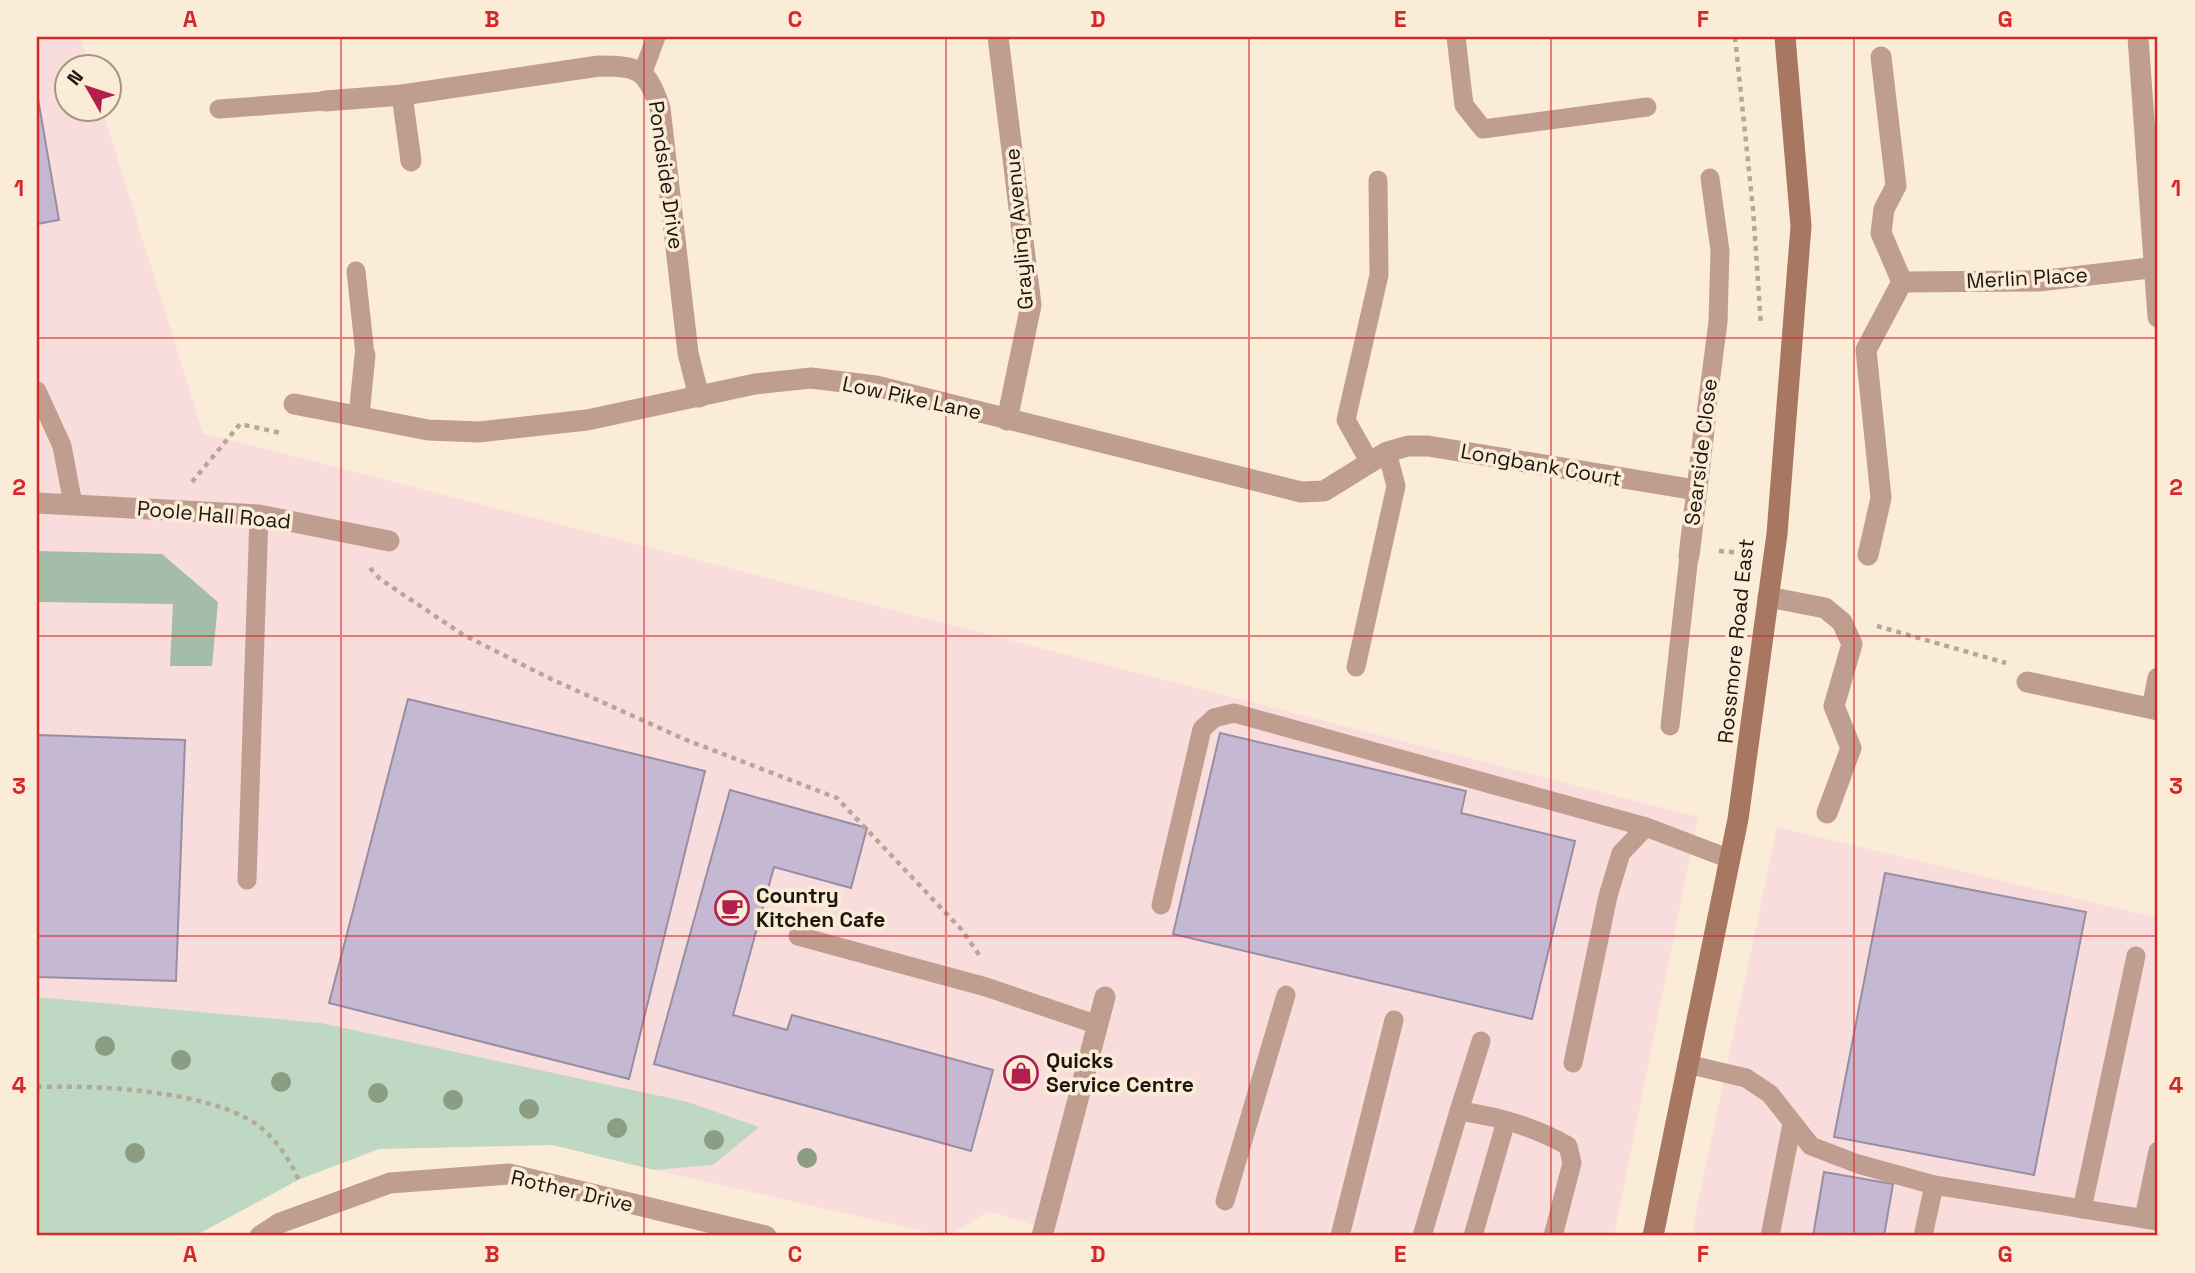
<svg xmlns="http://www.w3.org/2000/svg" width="2195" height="1273" font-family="'Space Grotesk',sans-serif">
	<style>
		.industrial { fill: #f8dddc }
		.green { fill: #bfd8c4 }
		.forest { fill: #a3bda8 }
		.building { fill: #c5b8d3; stroke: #988ea3; stroke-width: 2 }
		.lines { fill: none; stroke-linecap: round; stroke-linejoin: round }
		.path { stroke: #b4a998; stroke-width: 4.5; stroke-dasharray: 5 5; stroke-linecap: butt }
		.lane { stroke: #c09e8f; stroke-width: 19 }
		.street { stroke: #c09e8f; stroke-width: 21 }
		.secondary { stroke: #a77761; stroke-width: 21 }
		.tree { fill: #8b9d82 }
		.grid { fill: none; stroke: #d62828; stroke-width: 2; stroke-opacity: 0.55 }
		.labels { text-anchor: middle; stroke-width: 7; stroke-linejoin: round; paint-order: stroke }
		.street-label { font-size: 21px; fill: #1b160f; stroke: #fbecd7 }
		.poi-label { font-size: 21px; font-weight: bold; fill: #1b160f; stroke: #fbecd7; text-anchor: start }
		.neatline { fill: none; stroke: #d62828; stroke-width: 2.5 }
		.grid-label { font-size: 23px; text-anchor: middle; font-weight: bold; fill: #d62828 }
	</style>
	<rect width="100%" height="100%" fill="#fbecd7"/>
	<g class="industrial">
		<path d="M37 37H80L89 66H66V108L102 109 203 433 1698 817 1614 1236H1069L989 1211 949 1236H944L654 1170 713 1165 321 1023 37 997Z"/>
		<path d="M1777 827 2158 918V1236H1691Z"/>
	</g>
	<path class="green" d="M37 997 321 1023 688 1102 759 1127 713 1165 654 1170 553 1145 379 1149 298 1180 195 1236H37Z"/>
	<path class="forest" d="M37 551 162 554 218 602 212 666H170L173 604 37 602Z"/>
	<g class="building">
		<path d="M37 93 59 220 37 224Z"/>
		<path d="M408 699 705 771 629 1079 329 1003Z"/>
		<path d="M1220 733 1466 791 1461 813 1575 841 1532 1019 1173 934Z"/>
		<path d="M37 735 185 740 176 981 37 977Z"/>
		<path d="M730 790 867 828 851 888 774 867 733 1015 787 1030 792 1015 993 1070 971 1151 654 1064Z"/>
		<path d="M1885 873 2086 912 2034 1175 1834 1137Z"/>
		<path d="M1824 1172 1893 1184 1884 1236H1813Z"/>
	</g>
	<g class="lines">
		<g class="path">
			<path d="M1735 37 1753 209 1761 325"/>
			<path d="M192 482 240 424 281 433"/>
			<path d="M1719 551 1745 553"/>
			<path d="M370 568 380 579 462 634 551 679 684 739 837 798 961 929 980 956"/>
			<path d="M1877 626 2006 663"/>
			<path d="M37 1087C96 1085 206 1090 256 1124 276 1138 291 1161 300 1183"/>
		</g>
		<g class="lane">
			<path d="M1456 37 1464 105 1483 129 1647 107"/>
			<path d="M643 72 656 37"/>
			<path d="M219 109 325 101"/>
			<path d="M356 271 365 355"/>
			<path d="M37 391 62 446 73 504"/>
			<path d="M1705 422 1718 322 1720 251 1710 178"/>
			<path d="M1369 461 1346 420 1379 275 1378 180"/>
			<path d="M1356 667 1396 486 1387 452"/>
			<path d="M1670 726 1689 556"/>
			<path d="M247 880 259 515"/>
			<path d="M1161 905 1202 729 1214 718 1234 713 1646 827"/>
			<path d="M798 936 986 987 1098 1025"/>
			<path d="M1481 1041 1459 1111C1496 1116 1535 1127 1568 1146L1572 1163 1553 1236"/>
			<path d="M1573 1063 1608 896 1621 853 1646 827 1730 859"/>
			<path d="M1687 1064 1746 1078 1770 1094 1811 1146 1858 1164 1934 1185"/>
			<path d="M1225 1201 1286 995"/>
			<path d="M2082 1209 2136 956"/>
			<path d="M2144 1218 2158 1151"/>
			<path d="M1340 1236 1394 1020"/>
			<path d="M1422 1236 1459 1111"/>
			<path d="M1473 1236 1506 1121"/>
			<path d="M1770 1236 1792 1124"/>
			<path d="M1923 1236 1934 1185 2158 1221"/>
		</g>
		<g class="street">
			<path d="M998 37 1031 305 1007 420"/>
			<path d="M2138 37 2158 317"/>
			<path d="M402 95 411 161"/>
			<path d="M325 101 402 95 599 66C639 66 647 69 660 108L688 353 699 397"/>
			<path d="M1902 282 2039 281 2158 267"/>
			<path d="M294 404 428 430 479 432 587 420 755 384 811 378 876 386 1301 492 1324 491 1387 452 1408 446H1428L1696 490"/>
			<path d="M359 416 365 355"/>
			<path d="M37 503 259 515 389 541"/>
			<path d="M1868 555 1881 498 1866 350 1902 282 1881 233 1884 209 1896 186 1881 57"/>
			<path d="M1689 556 1705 422"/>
			<path d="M1768 597 1825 608 1842 622 1852 644 1834 706 1851 748 1827 813"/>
			<path d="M2027 682 2158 710"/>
			<path d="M2152 708 2158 678"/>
			<path d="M260 1236 280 1223 390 1183 509 1174 766 1236"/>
			<path d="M1042 1236 1105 997"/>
		</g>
		<path class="secondary" d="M1653 1236 1738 819 1777 534 1801 226 1785 37"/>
	</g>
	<g class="tree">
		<circle cx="105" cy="1046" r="10"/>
		<circle cx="181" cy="1060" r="10"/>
		<circle cx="281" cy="1082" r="10"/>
		<circle cx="378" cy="1093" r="10"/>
		<circle cx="453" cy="1100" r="10"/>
		<circle cx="529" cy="1109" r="10"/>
		<circle cx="617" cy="1128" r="10"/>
		<circle cx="714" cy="1140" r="10"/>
		<circle cx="135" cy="1153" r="10"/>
		<circle cx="807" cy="1158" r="10"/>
	</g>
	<path class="grid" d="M341 37V1236M644 37V1236M946 37V1236M1249 37V1236M1551 37V1236M1854 37V1236M37 338H2158M37 636H2158M37 936H2158"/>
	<defs>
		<g id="cafe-ring" transform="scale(1.75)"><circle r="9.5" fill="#fbecd7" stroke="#b11f4d" stroke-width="1.5"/><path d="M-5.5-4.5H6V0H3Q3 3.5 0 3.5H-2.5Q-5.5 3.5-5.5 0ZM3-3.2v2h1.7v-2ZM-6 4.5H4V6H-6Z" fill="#b11f4d"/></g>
		<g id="shop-ring" transform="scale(1.75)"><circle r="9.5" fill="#fbecd7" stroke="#b11f4d" stroke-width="1.5"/><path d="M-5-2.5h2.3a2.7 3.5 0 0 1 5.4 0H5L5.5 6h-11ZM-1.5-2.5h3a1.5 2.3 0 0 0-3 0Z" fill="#b11f4d"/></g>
	</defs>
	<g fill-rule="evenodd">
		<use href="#cafe-ring" x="732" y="908"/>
		<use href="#shop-ring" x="1021" y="1073"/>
	</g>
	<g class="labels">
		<g class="street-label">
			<text transform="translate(666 175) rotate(82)" y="7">Pondside Drive</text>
			<text transform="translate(1019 229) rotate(-95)" y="7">Grayling Avenue</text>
			<text transform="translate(2027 278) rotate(-3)" y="7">Merlin Place</text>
			<text transform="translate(912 398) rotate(12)" y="7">Low Pike Lane</text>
			<text transform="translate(1701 452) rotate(-83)" y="7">Searside Close</text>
			<text transform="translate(1541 465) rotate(10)" y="7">Longbank Court</text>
			<text transform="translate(214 515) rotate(5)" y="7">Poole Hall Road</text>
			<text transform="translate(1736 641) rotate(-84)" y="7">Rossmore Road East</text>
			<text transform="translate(572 1191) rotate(13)" y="7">Rother Drive</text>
		</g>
		<g class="poi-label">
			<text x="756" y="903">Country<tspan x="756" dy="24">Kitchen Cafe</tspan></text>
			<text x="1046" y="1068">Quicks<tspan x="1046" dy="24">Service Centre</tspan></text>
		</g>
	</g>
	<rect width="2195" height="1273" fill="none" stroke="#fbecd7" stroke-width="77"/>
	<g transform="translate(88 88) rotate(309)"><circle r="33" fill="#fbecd7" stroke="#a19687" stroke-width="2"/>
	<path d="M0-5L12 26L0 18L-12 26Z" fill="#b11f4d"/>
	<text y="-10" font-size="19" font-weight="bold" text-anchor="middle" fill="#1b160f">N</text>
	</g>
	<rect x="38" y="38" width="2118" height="1196" class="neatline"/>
	<g class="grid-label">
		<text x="190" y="27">A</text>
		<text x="492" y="27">B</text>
		<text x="795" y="27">C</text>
		<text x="1098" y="27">D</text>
		<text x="1400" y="27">E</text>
		<text x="1703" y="27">F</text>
		<text x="2005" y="27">G</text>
		<text x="19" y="196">1</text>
		<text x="2176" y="196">1</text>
		<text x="19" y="495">2</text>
		<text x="2176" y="495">2</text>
		<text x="19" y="794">3</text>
		<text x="2176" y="794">3</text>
		<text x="19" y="1093">4</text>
		<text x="2176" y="1093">4</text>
		<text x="190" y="1262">A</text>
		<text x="492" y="1262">B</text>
		<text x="795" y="1262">C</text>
		<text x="1098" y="1262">D</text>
		<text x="1400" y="1262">E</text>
		<text x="1703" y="1262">F</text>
		<text x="2005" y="1262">G</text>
	</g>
</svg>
